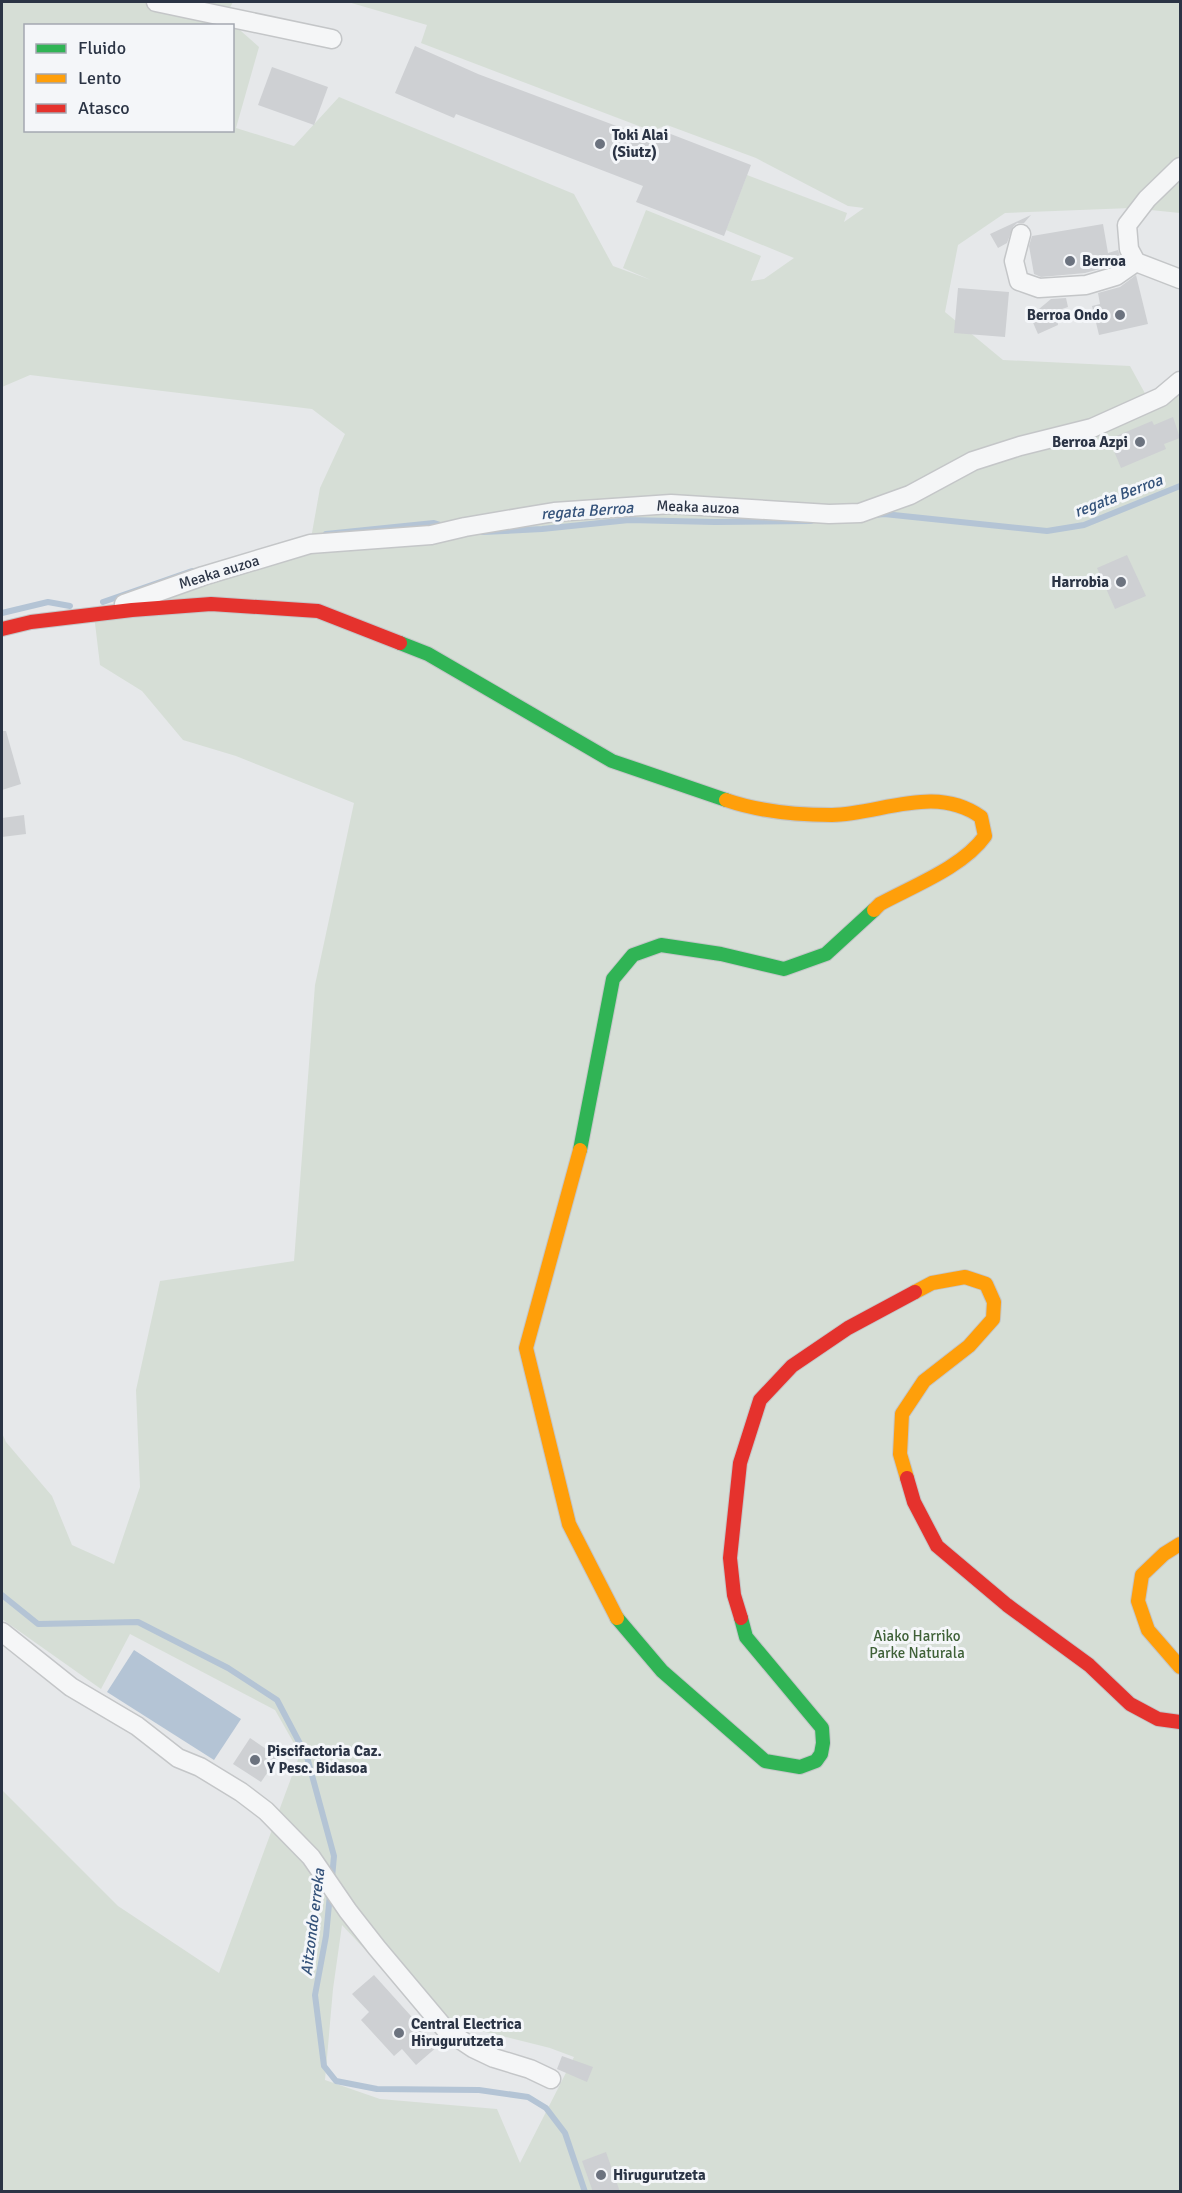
<svg xmlns="http://www.w3.org/2000/svg" width="1182" height="2193" font-family="Signika,sans-serif">
	<style>
		.green { fill: #d6ded6; fill-rule: evenodd }
		.water { fill: #b4c4d5 }
		.lines { fill: none; stroke-linecap: round; stroke-linejoin: round }
		.stream { stroke: #b4c4d5; stroke-width: 6 }
		.building { fill: #ced0d3 }
		.street-casing { stroke: #c4c6c8; stroke-width: 21 }
		.fast-casing { stroke: #c4c6c8; stroke-width: 16 }
		.slow-casing { stroke: #c4c6c8; stroke-width: 16 }
		.jam-casing { stroke: #c4c6c8; stroke-width: 16 }
		.street { stroke: #f5f6f7; stroke-width: 18 }
		.fast { stroke: #30b455; stroke-width: 14 }
		.slow { stroke: #ff9f0a; stroke-width: 14 }
		.jam { stroke: #e5322d; stroke-width: 14 }
		.poi-dot { fill: #6c737f; stroke: #f4f6f9; stroke-width: 2 }
		.labels { text-anchor: middle; stroke-width: 6; stroke-linejoin: round; paint-order: stroke }
		.poi-label { font-size: 15px; font-weight: bold; fill: #2b3445; stroke: #f4f6f9; text-anchor: start }
		.street-label { font-size: 15px; fill: #2b3445; stroke: #f4f6f9 }
		.park-label { font-size: 15px; fill: #3f6138; stroke: #f4f6f9 }
		.water-label { font-size: 16px; font-style: italic; fill: #34527a; stroke: #f4f6f9 }
	</style>
	<rect width="100%" height="100%" fill="#e6e8ea"/>
	<path class="green" d="M2 2H233L225 17 259 47 236 128 294 146 339 97 574 194 613 266 651 280 623 268 646 210 761 256 751 281 764 279 794 258 726 230 747 175 847 213 844 222 864 208 848 206 756 158 667 125 652 131 421 43 427 25 348 2H1180V213L1131 208 1005 213 958 245 945 312 1003 360 1130 366 1147 397 1180 381V2191H2V1790L118 1906 219 1973 300 1754 275 1710 130 1634 101 1689 2 1619V1433L6 1442 52 1496 72 1545 114 1564 140 1487 136 1390 160 1281 294 1261 315 985 354 803 236 756 183 740 142 691 100 665 94 615 310 544 320 488 345 434 312 409 30 375 2 387ZM26 26H232V130H26ZM342 1925 429 2018 550 2048 574 2057 520 2163 497 2109 380 2099 325 2080 333 1989Z"/>
	<path class="water" d="M134 1650 241 1719 214 1760 107 1692Z"/>
	<g class="lines">
		<g class="stream">
			<path d="M875 515 884 514 1047 531 1084 525 1180 486"/>
			<path d="M483 532 542 529 629 520 715 522 811 521"/>
			<path d="M326 534 434 523 444 526"/>
			<path d="M103 602 192 571"/>
			<path d="M2 613 48 602 70 606"/>
			<path d="M2 1595 38 1624 138 1622 228 1668 277 1700 307 1757 334 1856 332 1878"/>
			<path d="M330 1894 326 1936 315 1995 324 2066 336 2081 377 2089 479 2090 528 2097 546 2108 565 2133 585 2192"/>
		</g>
	</g>
	<g class="building">
		<path d="M415 46 478 74 659 142 663 131 751 165 724 236 636 202 643 186 456 114 454 118 395 93Z"/>
		<path d="M272 67 328 87 314 125 258 105Z"/>
		<path d="M1031 215 1024 223H1017L1013 227 1007 243 998 248 990 234Z"/>
		<path d="M1103 224 1108 253 1118 250 1121 259 1111 266 1085 273 1041 277 1034 274 1029 246 1032 236Z"/>
		<path d="M1136 275 1148 324 1099 335 1092 306 1100 304 1098 293 1120 287Z"/>
		<path d="M958 288 1009 292 1005 337 954 333Z"/>
		<path d="M1066 298 1068 307 1056 311 1058 325 1038 334 1031 318 1027 319 1051 299Z"/>
		<path d="M1173 417 1180 438 1164 444 1166 449 1121 468 1109 439 1152 421 1154 425Z"/>
		<path d="M1127 555 1146 596 1115 609 1097 568Z"/>
		<path d="M2 731H6L21 784 2 790Z"/>
		<path d="M24 815 26 834 2 837V818Z"/>
		<path d="M250 1738 278 1757 261 1782 233 1764Z"/>
		<path d="M374 1975 438 2046 416 2065 402 2049 394 2056 361 2020 369 2012 352 1994Z"/>
		<path d="M562 2056 593 2067 587 2082 557 2069Z"/>
		<path d="M606 2152 620 2192H593L582 2161Z"/>
	</g>
	<g class="lines">
		<g class="street-casing">
			<g id="street">
				<path d="M156 2 332 39"/>
				<path d="M1180 167 1147 199 1127 225 1129 249 1136 262 1180 279"/>
				<path d="M1021 234 1014 261 1019 281 1039 288 1086 285 1116 276 1136 262"/>
				<path d="M124 604 203 576 310 544 431 535 465 527 554 512 671 504 829 514 860 513 910 495 973 461 1020 446 1092 428 1161 397 1180 381"/>
				<path d="M2 1632 71 1687 137 1726 178 1758 200 1767 241 1792 266 1811 311 1857 348 1911 377 1948 446 2030 473 2048 494 2058 530 2069 551 2079"/>
			</g>
		</g>
		<g class="fast-casing">
			<g id="fast">
				<path d="M400 643 428 654 612 761 726 800"/>
				<path d="M580 1150 613 979 633 955 661 945 721 954 784 969 826 954 874 910"/>
				<path d="M617 1618 662 1671 765 1761 800 1767 816 1761 821 1754 823 1743 822 1728 746 1637 741 1618"/>
			</g>
		</g>
		<g class="slow-casing">
			<g id="slow">
				<path d="M726 800C758 811 798 815 832 815 881 814 935 784 981 817L985 836C963 867 913 886 880 904L874 910"/>
				<path d="M580 1150 526 1348 569 1524 617 1618"/>
				<path d="M907 1478 900 1454 902 1414 924 1381 969 1346 993 1319 994 1302 986 1284 965 1277 932 1283 915 1292"/>
				<path d="M1180 1544 1164 1554 1142 1575 1138 1601 1148 1630 1180 1667"/>
			</g>
		</g>
		<g class="jam-casing">
			<g id="jam">
				<path d="M2 629 31 622 132 610 211 604 318 611 400 643"/>
				<path d="M907 1478 914 1502 937 1546 1007 1605 1089 1665 1130 1704 1158 1719 1180 1722"/>
				<path d="M741 1618 734 1595 730 1558 740 1463 760 1400 792 1366 848 1328 915 1292"/>
			</g>
		</g>
		<use href="#street" class="street"/>
		<use href="#fast" class="fast"/>
		<use href="#slow" class="slow"/>
		<use href="#jam" class="jam"/>
	</g>
	<g class="poi-dot">
		<circle cx="600" cy="144" r="6"/>
		<circle cx="1070" cy="261" r="6"/>
		<circle cx="1120" cy="315" r="6"/>
		<circle cx="1140" cy="442" r="6"/>
		<circle cx="1121" cy="582" r="6"/>
		<circle cx="255" cy="1760" r="6"/>
		<circle cx="399" cy="2033" r="6"/>
		<circle cx="601" cy="2175" r="6"/>
	</g>
	<g class="labels">
		<g class="poi-label">
			<text x="612" y="140">Toki Alai<tspan x="612" dy="17">(Siutz)</tspan></text>
			<text x="1082" y="266">Berroa</text>
			<text x="1108" y="320" text-anchor="end">Berroa Ondo</text>
			<text x="1128" y="447" text-anchor="end">Berroa Azpi</text>
			<text x="1109" y="587" text-anchor="end">Harrobia</text>
			<text x="267" y="1756">Piscifactoria Caz.<tspan x="267" dy="17">Y Pesc. Bidasoa</tspan></text>
			<text x="411" y="2029">Central Electrica<tspan x="411" dy="17">Hirugurutzeta</tspan></text>
			<text x="613" y="2180">Hirugurutzeta</text>
		</g>
		<g class="street-label">
			<text transform="translate(698 507) rotate(2)" y="5">Meaka auzoa</text>
			<text transform="translate(219 572) rotate(-17)" y="5">Meaka auzoa</text>
		</g>
		<g class="park-label">
			<text x="917" y="1641">Aiako Harriko<tspan x="917" dy="17">Parke Naturala</tspan></text>
		</g>
		<g class="water-label">
			<text transform="translate(1118 495) rotate(-21)" y="6">regata Berroa</text>
			<text transform="translate(587 510) rotate(-4)" y="6">regata Berroa</text>
			<text transform="translate(312 1922) rotate(-83)" y="6">Aitzondo erreka</text>
		</g>
	</g>
	<rect width="1182" height="2193" fill="none" stroke="#2b3445" stroke-width="6"/>
	<rect x="24" y="24" width="210" height="108" fill="#f4f6f9" stroke="#a4a8b1" stroke-width="1.5"/>
	<rect x="36" y="44" width="30" height="9" fill="#30b455" stroke="#a4a8b1" stroke-width="1.5"/>
	<text x="78" y="54" font-size="18" fill="#2b3445">Fluido</text>
	<rect x="36" y="74" width="30" height="9" fill="#ff9f0a" stroke="#a4a8b1" stroke-width="1.5"/>
	<text x="78" y="84" font-size="18" fill="#2b3445">Lento</text>
	<rect x="36" y="104" width="30" height="9" fill="#e5322d" stroke="#a4a8b1" stroke-width="1.5"/>
	<text x="78" y="114" font-size="18" fill="#2b3445">Atasco</text>
</svg>
